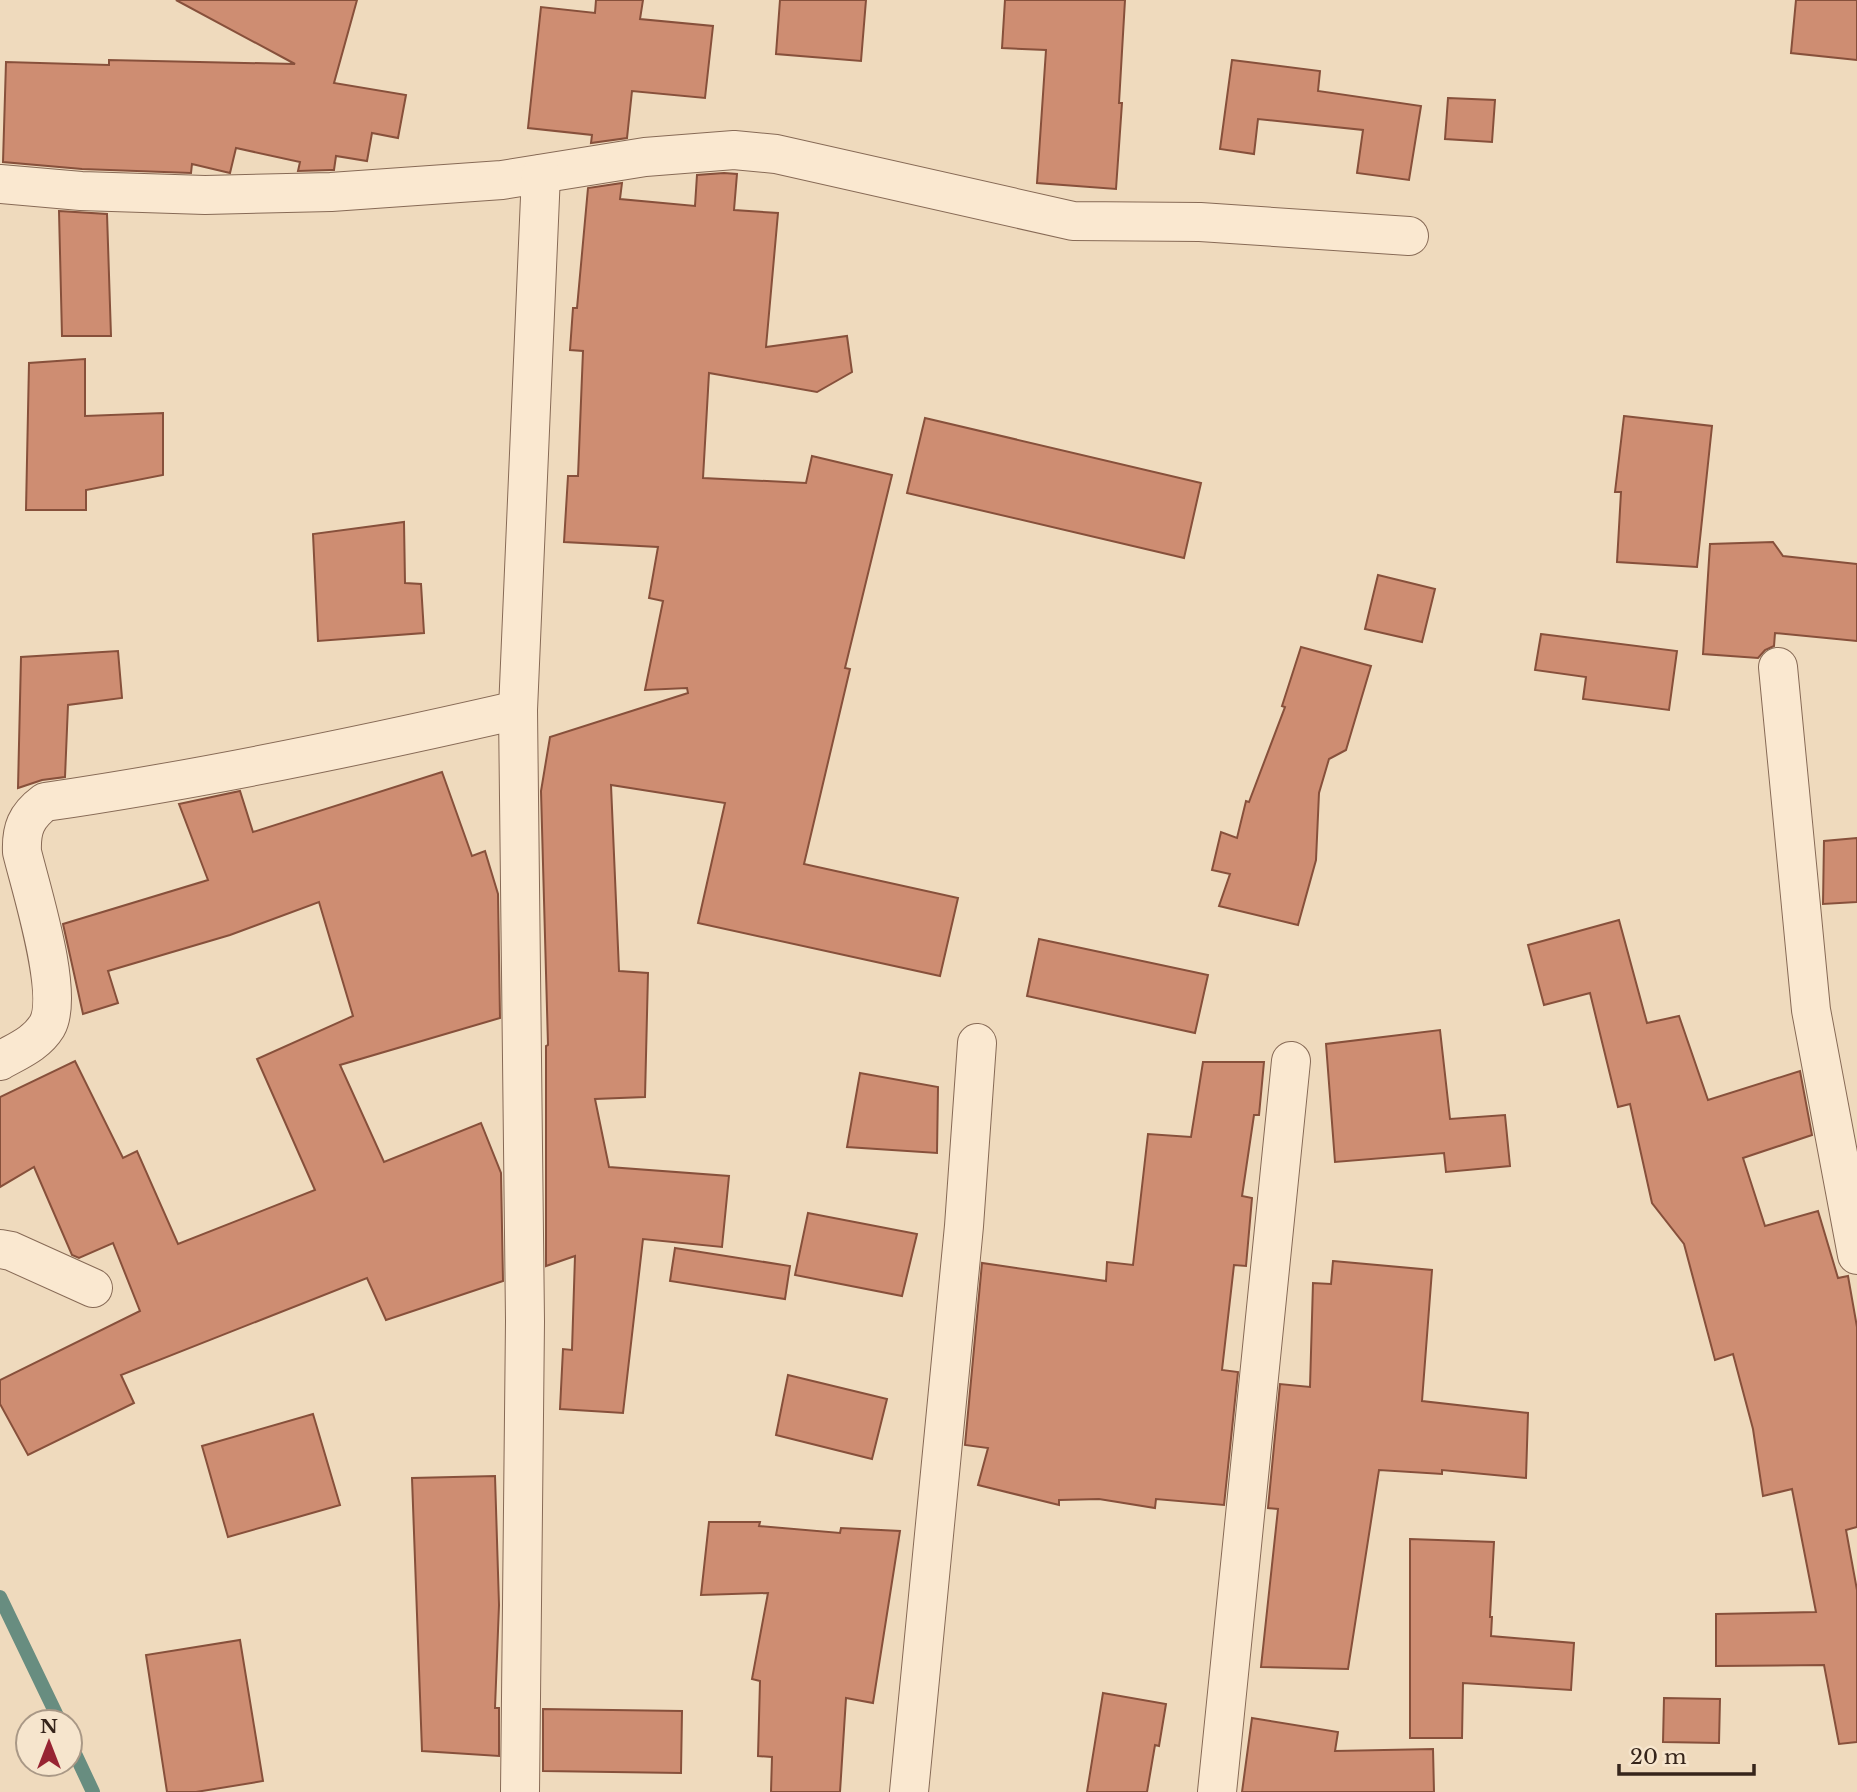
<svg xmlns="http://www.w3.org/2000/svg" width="1857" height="1792" font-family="'Libre Baskerville',serif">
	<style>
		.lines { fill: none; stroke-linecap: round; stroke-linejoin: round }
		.stream { stroke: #688d80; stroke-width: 14 }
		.building { fill: #ce8d72; stroke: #87503b; stroke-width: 2 }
		.street-casing { stroke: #876a56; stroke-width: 40 }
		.street { stroke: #fae8d0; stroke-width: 38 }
	</style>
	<rect width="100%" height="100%" fill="#efdabd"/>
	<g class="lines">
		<g class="stream">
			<path d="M0 1597 60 1722"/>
			<path d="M70 1743 93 1792"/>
		</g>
	</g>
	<g class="building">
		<path d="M176 0H357L334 83 406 95 398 138 372 133 367 161 336 156 334 170H330L298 171 300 162 236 148 230 173 192 164 191 173 82 169 3 162 6 62 109 65V60L295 64Z"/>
		<path d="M596 0H643L640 19 713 26 705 98 632 91 627 138 591 143 592 135 528 128 541 7 595 13Z"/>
		<path d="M780 0H866L861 61 776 54Z"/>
		<path d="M1005 0H1125L1119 103H1122L1116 189 1037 183 1046 50 1002 48Z"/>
		<path d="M1796 0H1857V60L1791 53Z"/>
		<path d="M1232 60 1320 71 1318 91 1421 106 1409 180 1357 173 1363 130 1258 119 1254 154 1220 149Z"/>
		<path d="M1448 98 1495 100 1492 142 1445 139Z"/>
		<path d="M724 173 737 174 734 210 778 213 766 347 847 336 852 372 817 392 709 373 703 478 806 483 812 456 892 475 845 668 850 669 804 864 958 898 940 976 698 923 725 803 611 785 619 971 648 973 645 1097 595 1099 609 1167 729 1176 722 1247 643 1239 623 1413 560 1409 563 1349 572 1350 575 1256 546 1266V1046L548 1045 541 791 550 737 688 693 687 688 645 690 663 601 649 598 658 547 564 542 568 476H578L583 351 570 350 573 308H577L588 188 622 183 620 199 695 206 697 175Z"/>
		<path d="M59 211 107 214 111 336H62Z"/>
		<path d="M85 359V416L163 413V475L86 490V510H26L29 363Z"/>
		<path d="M1624 416 1712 426 1697 567 1617 562 1621 492H1615Z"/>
		<path d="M925 418 1201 483 1184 558 907 493Z"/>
		<path d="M404 522 405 583 421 584 424 633 318 641 313 534Z"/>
		<path d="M1773 542 1783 556 1857 564V641L1775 633 1774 646 1765 650 1758 658 1703 654 1710 544Z"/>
		<path d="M1378 575 1435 589 1422 642 1365 629Z"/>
		<path d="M1541 634 1677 651 1669 710 1583 699 1586 677 1535 670Z"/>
		<path d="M1301 647 1371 666 1346 750 1329 759 1319 793 1316 860 1298 925 1219 906 1230 874 1212 870 1221 832 1237 838 1246 801 1249 802 1285 707 1282 706Z"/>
		<path d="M118 651 122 698 68 705 65 777 42 780 18 788 21 657Z"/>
		<path d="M442 772 472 856 485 851 498 894 500 1018 340 1065 384 1162 481 1123 501 1173 503 1281 386 1320 367 1278 121 1375 134 1403 28 1455 0 1404V1380L140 1311 113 1243 79 1258 72 1255 34 1167 0 1187V1097L75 1061 123 1158 137 1151 178 1244 315 1190 257 1059 353 1016 319 902 230 935 108 971 118 1003 83 1014 63 924 208 880 179 804 240 791 253 832Z"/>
		<path d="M1857 838V902L1823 904 1824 841Z"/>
		<path d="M1619 920 1647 1023 1679 1016 1708 1100 1800 1071 1812 1135 1743 1158 1765 1226 1818 1211 1838 1278 1848 1276 1857 1327V1527L1846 1530 1857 1590V1742L1839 1744 1824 1665 1716 1666V1614L1816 1612 1792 1489 1763 1496 1753 1429 1733 1354 1715 1360 1684 1244 1652 1203 1630 1104 1618 1107 1590 993 1544 1005 1528 945Z"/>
		<path d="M1039 939 1208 975 1195 1033 1027 996Z"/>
		<path d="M1440 1030 1450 1119 1505 1115 1510 1166 1446 1172 1444 1153 1335 1162 1326 1044Z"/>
		<path d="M1203 1062H1264L1259 1115H1254L1242 1196 1252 1198 1246 1266 1234 1265 1222 1370 1238 1372 1224 1505 1156 1499 1155 1508 1099 1499 1059 1500V1505L978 1485 988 1448 965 1445 982 1263 1106 1281 1107 1262 1133 1265 1148 1134 1191 1137Z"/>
		<path d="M860 1073 938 1087 937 1153 847 1147Z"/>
		<path d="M808 1213 917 1234 902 1296 795 1275Z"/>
		<path d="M675 1248 790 1266 785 1299 670 1281Z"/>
		<path d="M1333 1261 1432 1270 1422 1401 1528 1413 1526 1478 1442 1470V1474L1379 1470 1348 1669 1261 1667 1278 1509 1268 1508 1280 1384 1310 1387 1313 1283 1331 1284Z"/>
		<path d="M788 1375 887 1399 872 1459 776 1435Z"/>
		<path d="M313 1414 340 1505 228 1537 202 1446Z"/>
		<path d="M495 1476 499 1605 495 1708H499V1756L422 1751 412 1478Z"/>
		<path d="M709 1522H760L759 1526 840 1533 841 1528 900 1531 873 1703 846 1698 840 1792H771L772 1757 758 1756 760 1681 752 1679 768 1593 701 1595Z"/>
		<path d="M1410 1539 1494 1542 1490 1617H1492L1491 1636 1574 1643 1571 1690 1463 1683 1462 1738H1410Z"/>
		<path d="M240 1640 263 1781 196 1792H167L146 1655Z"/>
		<path d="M1103 1693 1166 1704 1159 1746 1155 1745 1147 1792H1087Z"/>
		<path d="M1664 1698 1720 1699 1719 1743 1663 1742Z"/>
		<path d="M543 1709 682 1711 681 1773 543 1771Z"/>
		<path d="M1252 1718 1338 1732 1335 1751 1433 1749 1434 1792H1242Z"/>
	</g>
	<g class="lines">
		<g class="street-casing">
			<g id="street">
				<path d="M0 184 81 191 205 195 331 192 502 180 645 157 734 150 776 154 1073 221 1200 222 1409 236"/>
				<path d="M1778 667 1811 1010 1857 1255"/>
				<path d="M0 1061C17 1051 36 1044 47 1026 65 995 31 889 22 852 21 829 26 816 45 802 204 779 361 746 518 710"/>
				<path d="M0 1249 11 1251 93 1288"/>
				<path d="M520 1792 525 1321 518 710 541 174"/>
				<path d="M909 1792 964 1226 977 1043"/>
				<path d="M1217 1792 1291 1061"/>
			</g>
		</g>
		<use href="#street" class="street"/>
	</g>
	<g transform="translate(49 1743)"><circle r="33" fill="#f6e5cd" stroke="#a99886" stroke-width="2"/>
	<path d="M0-5L12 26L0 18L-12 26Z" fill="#972433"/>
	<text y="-10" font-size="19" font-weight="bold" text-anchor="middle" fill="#36251b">N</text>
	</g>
	<path d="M1619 1764v10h135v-10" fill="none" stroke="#36251b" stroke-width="3.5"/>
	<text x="1630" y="1764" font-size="21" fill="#36251b" stroke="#f6e5cd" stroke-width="5" paint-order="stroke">20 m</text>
</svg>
